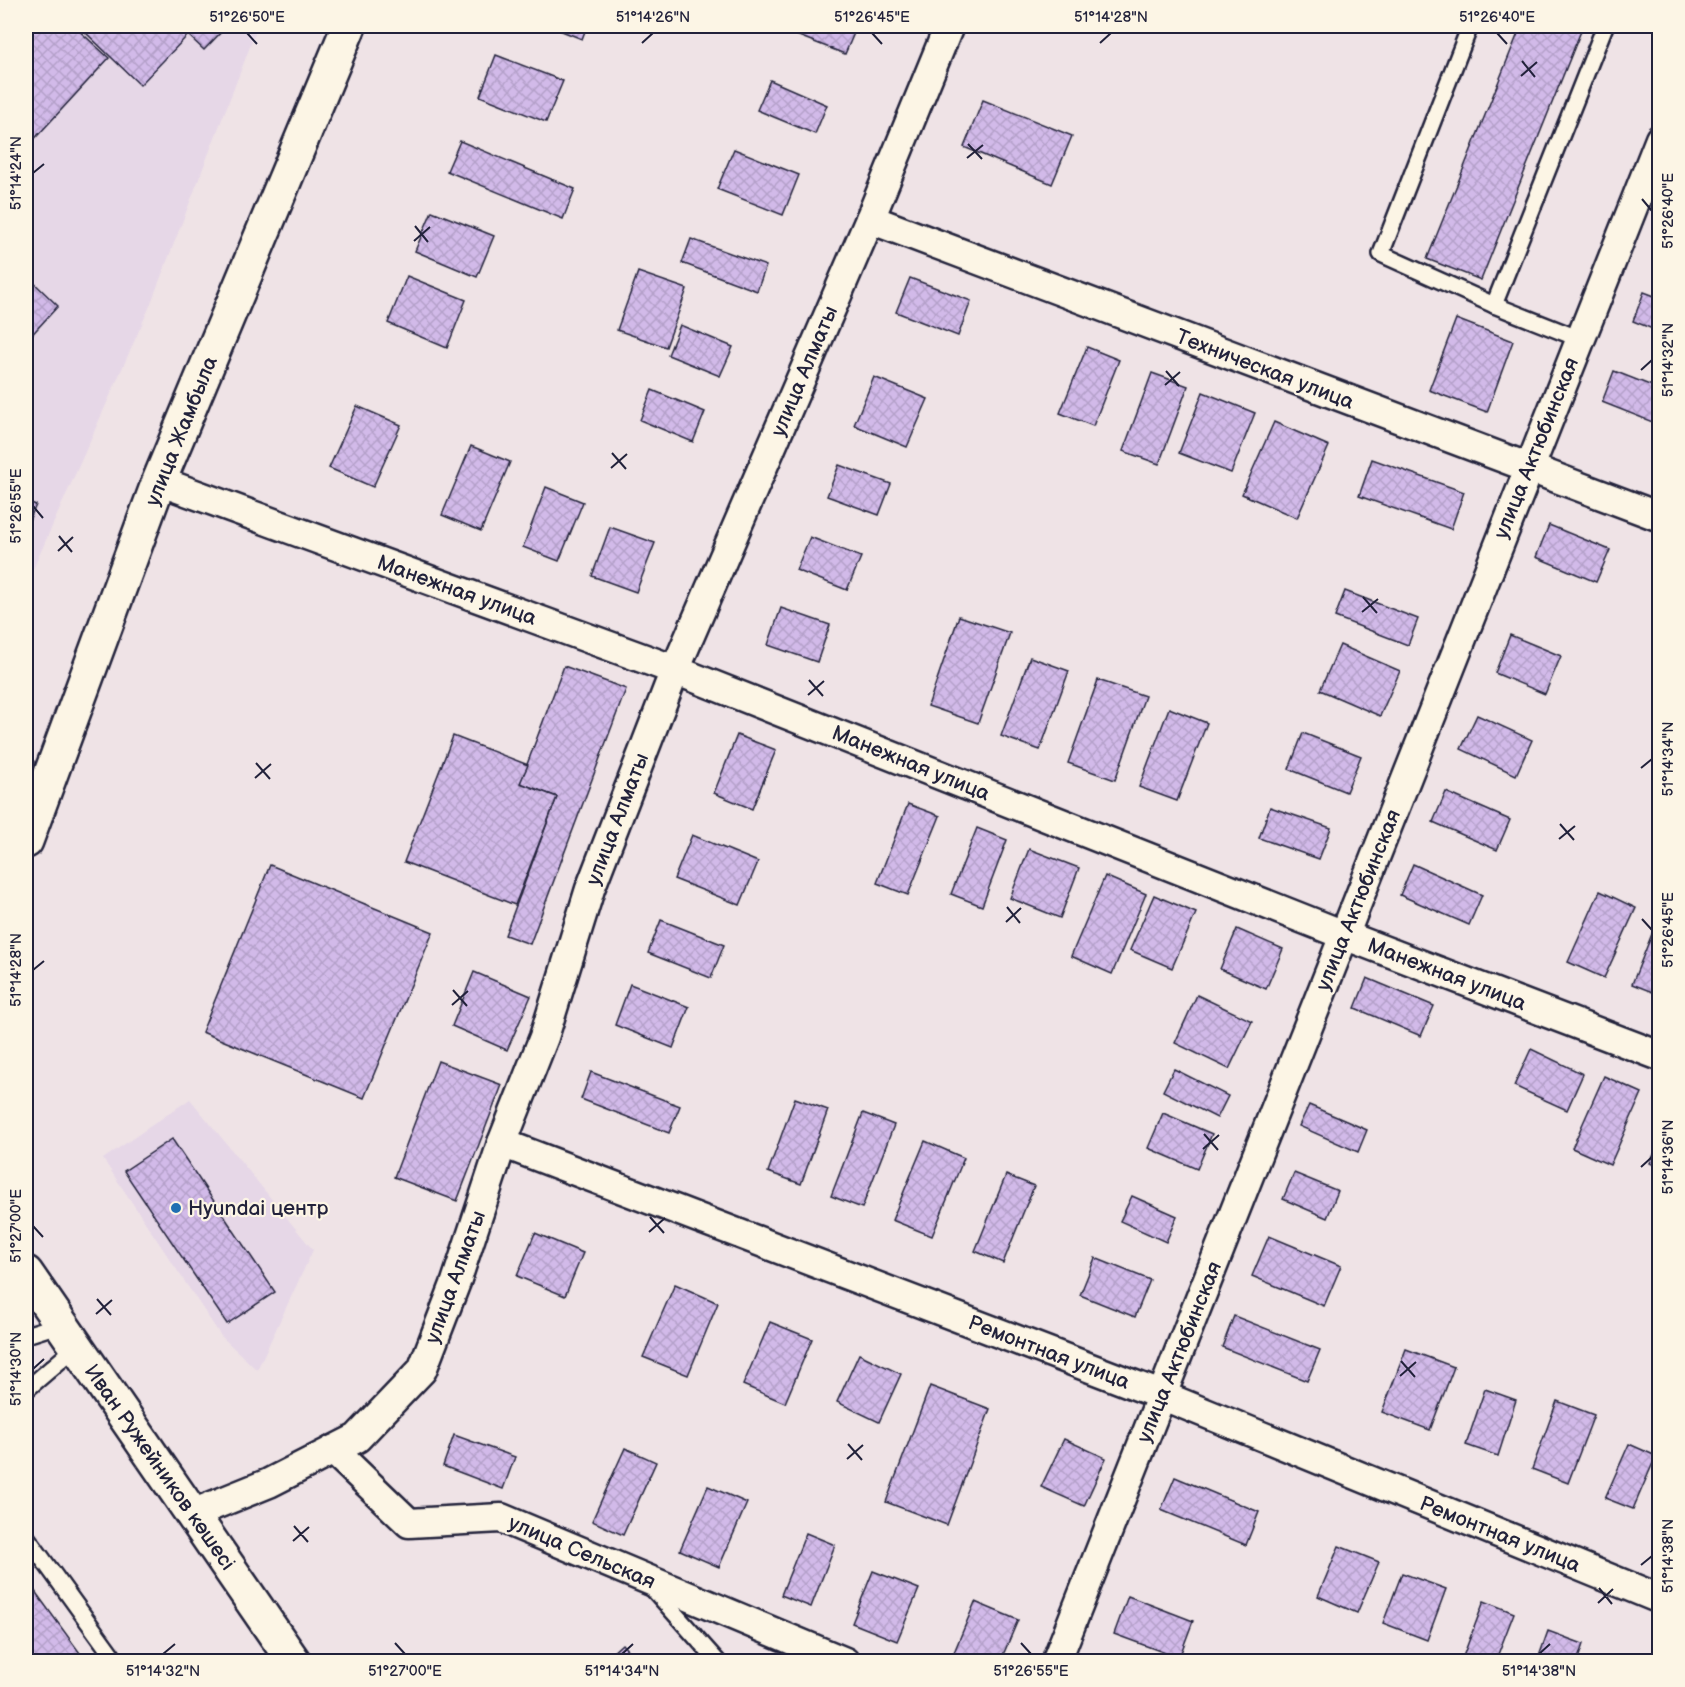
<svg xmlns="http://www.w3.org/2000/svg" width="1685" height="1687" font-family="'Balsamiq Sans',sans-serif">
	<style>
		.built { fill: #e6d7e7 }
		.building { fill: url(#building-cross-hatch); stroke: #22223b; stroke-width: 1.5 }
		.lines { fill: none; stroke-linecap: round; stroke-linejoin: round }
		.lane-casing { stroke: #22223b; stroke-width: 20 }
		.street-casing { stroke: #22223b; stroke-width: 33 }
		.secondary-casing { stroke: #22223b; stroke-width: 38 }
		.lane { stroke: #fcf5e5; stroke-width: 15 }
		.street { stroke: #fcf5e5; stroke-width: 28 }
		.secondary { stroke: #fcf5e5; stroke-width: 33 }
		.ticks { fill: none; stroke: #22223b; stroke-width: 2 }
		.poi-dot { fill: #1f6fb2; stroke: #fcf5e5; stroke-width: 2 }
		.labels { text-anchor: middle; stroke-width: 4.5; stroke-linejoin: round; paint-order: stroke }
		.street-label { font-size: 21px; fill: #22223b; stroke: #fcf5e5 }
		.poi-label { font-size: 21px; fill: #22223b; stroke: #fcf5e5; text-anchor: start }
		.neatline { fill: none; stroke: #22223b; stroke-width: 2 }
		.ticks-label { font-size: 15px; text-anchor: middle; fill: #22223b }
	</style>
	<defs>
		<pattern id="building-cross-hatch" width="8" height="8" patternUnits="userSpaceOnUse" patternTransform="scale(1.5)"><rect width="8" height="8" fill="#d2bae9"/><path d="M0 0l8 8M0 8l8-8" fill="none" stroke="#b4a0c9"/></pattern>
	</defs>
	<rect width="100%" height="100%" fill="#efe3e6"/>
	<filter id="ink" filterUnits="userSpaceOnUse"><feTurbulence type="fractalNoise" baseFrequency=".0167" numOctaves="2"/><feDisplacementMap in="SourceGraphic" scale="12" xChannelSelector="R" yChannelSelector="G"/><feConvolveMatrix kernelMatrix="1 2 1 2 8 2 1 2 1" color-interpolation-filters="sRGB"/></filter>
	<g filter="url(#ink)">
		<g class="built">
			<path d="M26 26H258L149 308 26 585Z"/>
			<path d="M190 1099 313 1250 257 1370 221 1336 103 1159Z"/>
		</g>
		<g class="building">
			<path d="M26 26H74L109 58 26 148Z"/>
			<path d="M84 26H227L204 50 188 35 140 85 81 28Z"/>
			<path d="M549 26H587L582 39Z"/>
			<path d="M773 26H857L845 54Z"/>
			<path d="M1521 26H1583L1481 280 1427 259Z"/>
			<path d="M496 55 563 81 546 122 480 96Z"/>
			<path d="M770 80 827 105 815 134 757 110Z"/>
			<path d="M983 100 1072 136 1052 184 964 147Z"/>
			<path d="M460 141 575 189 563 219 447 171Z"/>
			<path d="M734 149 799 175 783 215 717 189Z"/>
			<path d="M432 211 494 236 477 277 415 251Z"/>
			<path d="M691 239 766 266 757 291 682 263Z"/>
			<path d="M638 272 687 289 666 347 617 330Z"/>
			<path d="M26 275 58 306 26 341Z"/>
			<path d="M407 276 466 300 447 348 388 323Z"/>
			<path d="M910 278 971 301 958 336 896 312Z"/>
			<path d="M1644 292 1660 298V332L1633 321Z"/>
			<path d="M1456 319 1513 341 1487 412 1429 390Z"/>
			<path d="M680 325 733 347 720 376 668 355Z"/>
			<path d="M1087 347 1119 360 1093 426 1060 413Z"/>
			<path d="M1614 371 1660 389V425L1602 402Z"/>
			<path d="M1152 373 1188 386 1159 464 1123 451Z"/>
			<path d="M874 377 928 399 907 447 854 425Z"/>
			<path d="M652 390 705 412 693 442 640 420Z"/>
			<path d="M1203 392 1255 413 1231 473 1179 453Z"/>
			<path d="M357 406 401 425 373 487 329 468Z"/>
			<path d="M1274 422 1329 446 1297 518 1242 494Z"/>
			<path d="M471 446 510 462 481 531 442 515Z"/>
			<path d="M1372 459 1464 492 1451 529 1359 496Z"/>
			<path d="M839 465 891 484 879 515 827 496Z"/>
			<path d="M546 487 583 502 559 561 523 547Z"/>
			<path d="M26 501 36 505 26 527Z"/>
			<path d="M1549 525 1610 550 1596 582 1536 557Z"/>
			<path d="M610 527 655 543 636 592 592 576Z"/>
			<path d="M810 537 861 557 847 590 796 570Z"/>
			<path d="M1345 591 1418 619 1408 645 1335 617Z"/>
			<path d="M781 608 830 625 817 662 768 645Z"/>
			<path d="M959 616 1010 633 978 723 928 706Z"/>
			<path d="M1510 635 1561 656 1545 694 1495 673Z"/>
			<path d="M1340 645 1400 671 1380 716 1320 690Z"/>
			<path d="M1030 657 1069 671 1040 750 1001 736Z"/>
			<path d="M564 666 626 689 530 944 505 935 557 797 520 783Z"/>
			<path d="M1098 680 1145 696 1115 780 1068 763Z"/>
			<path d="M1169 708 1207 723 1177 801 1139 787Z"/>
			<path d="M1477 715 1532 740 1516 775 1461 749Z"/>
			<path d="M1303 733 1361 756 1346 792 1289 769Z"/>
			<path d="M737 735 776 750 752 809 714 793Z"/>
			<path d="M453 736 528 765 520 783 557 797 515 905 404 862Z"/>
			<path d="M1446 792 1510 820 1497 850 1433 822Z"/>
			<path d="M908 804 940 816 908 895 877 883Z"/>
			<path d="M1270 807 1331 828 1319 859 1259 838Z"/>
			<path d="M977 828 1007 840 982 906 951 894Z"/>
			<path d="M692 835 758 862 740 905 674 879Z"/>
			<path d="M1029 849 1079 868 1060 918 1010 898Z"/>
			<path d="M1413 864 1482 895 1469 925 1400 895Z"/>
			<path d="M270 865 433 932 364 1098 202 1032Z"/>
			<path d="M1105 876 1146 894 1112 974 1071 956Z"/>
			<path d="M1600 891 1636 908 1604 978 1568 962Z"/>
			<path d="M1154 895 1196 913 1172 968 1130 950Z"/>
			<path d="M661 920 724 945 711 978 648 953Z"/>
			<path d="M1237 929 1283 949 1266 989 1220 969Z"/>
			<path d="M1654 929 1660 931V995L1632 984Z"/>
			<path d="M474 972 531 996 507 1050 452 1026Z"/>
			<path d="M1367 978 1434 1006 1421 1036 1355 1008Z"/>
			<path d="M630 984 689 1007 673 1048 615 1025Z"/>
			<path d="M1197 995 1252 1021 1229 1069 1175 1043Z"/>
			<path d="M1531 1049 1583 1074 1567 1110 1514 1086Z"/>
			<path d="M438 1061 502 1085 457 1201 394 1177Z"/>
			<path d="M1174 1069 1228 1096 1217 1118 1163 1091Z"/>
			<path d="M591 1072 680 1106 669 1133 581 1099Z"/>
			<path d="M1604 1076 1642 1093 1610 1165 1572 1148Z"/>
			<path d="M795 1098 828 1110 801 1184 768 1172Z"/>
			<path d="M1309 1105 1367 1130 1358 1152 1299 1126Z"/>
			<path d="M863 1113 894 1125 862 1208 831 1196Z"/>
			<path d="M1163 1113 1212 1134 1197 1169 1148 1148Z"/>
			<path d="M172 1139 275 1292 227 1324 124 1171Z"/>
			<path d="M925 1141 964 1158 932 1236 892 1220Z"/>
			<path d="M1660 1142V1168L1650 1163Z"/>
			<path d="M1294 1173 1338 1191 1327 1218 1283 1199Z"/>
			<path d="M1006 1175 1034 1186 1003 1263 975 1251Z"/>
			<path d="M1132 1196 1177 1216 1166 1242 1120 1221Z"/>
			<path d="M535 1233 583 1253 565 1296 517 1276Z"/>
			<path d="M1269 1236 1341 1266 1324 1306 1252 1276Z"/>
			<path d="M1095 1258 1150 1280 1135 1317 1080 1295Z"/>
			<path d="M675 1284 718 1303 688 1375 643 1357Z"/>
			<path d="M1234 1316 1320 1350 1307 1381 1222 1347Z"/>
			<path d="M770 1322 812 1339 785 1403 743 1385Z"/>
			<path d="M1406 1349 1454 1367 1430 1430 1382 1412Z"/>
			<path d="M859 1354 901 1374 879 1422 837 1402Z"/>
			<path d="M930 1386 990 1409 947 1525 886 1502Z"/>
			<path d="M1485 1389 1516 1400 1498 1456 1466 1445Z"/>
			<path d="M1557 1401 1594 1415 1568 1483 1532 1469Z"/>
			<path d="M454 1435 515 1457 503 1489 443 1466Z"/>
			<path d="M1064 1439 1106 1458 1084 1506 1041 1487Z"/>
			<path d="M1629 1444 1656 1456 1633 1509 1605 1498Z"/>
			<path d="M625 1448 656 1462 623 1535 592 1521Z"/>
			<path d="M1175 1477 1259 1512 1246 1545 1161 1510Z"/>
			<path d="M708 1486 747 1503 719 1567 680 1550Z"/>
			<path d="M806 1533 835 1545 811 1607 781 1595Z"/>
			<path d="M1339 1546 1379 1562 1357 1613 1318 1596Z"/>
			<path d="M873 1571 919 1589 897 1641 852 1623Z"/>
			<path d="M1402 1573 1446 1589 1427 1640 1383 1623Z"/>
			<path d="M34 1590 80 1653 68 1662H26V1596Z"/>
			<path d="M1128 1596 1193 1621 1179 1658 1114 1634Z"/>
			<path d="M1484 1601 1514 1613 1495 1662H1461Z"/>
			<path d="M975 1602 1018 1620 1000 1662H950Z"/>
			<path d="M1548 1631 1583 1644 1577 1662H1537Z"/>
			<path d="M622 1644 638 1662H602Z"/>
		</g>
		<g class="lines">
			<g class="lane-casing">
				<g id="lane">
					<path d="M1470 26 1381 254 1494 305 1580 339"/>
					<path d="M1494 305 1605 26"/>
					<path d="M26 1335 61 1324"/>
					<path d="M26 1390 76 1347"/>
					<path d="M26 1536 117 1662"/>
					<path d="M652 1588 718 1662"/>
				</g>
			</g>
			<g class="street-casing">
				<g id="street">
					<path d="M870 219 1660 517"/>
					<path d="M159 481 675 670 1344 935 1660 1056"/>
					<path d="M502 1143 1161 1395 1660 1599"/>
					<path d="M333 1450 409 1523 501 1518 845 1662"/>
					<path d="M192 1514 269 1483 357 1438 422 1370 456 1282 502 1143 544 1037 590 889 675 670 870 219 949 26"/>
					<path d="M1056 1662 1660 139"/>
				</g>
			</g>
			<g class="secondary-casing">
				<g id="secondary">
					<path d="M26 841 159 481 349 26"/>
					<path d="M26 1273 294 1662"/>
				</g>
			</g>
			<use href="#lane" class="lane"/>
			<use href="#street" class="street"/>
			<use href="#secondary" class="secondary"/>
		</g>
	</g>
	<path class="ticks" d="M247 33 257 44M872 33 882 44M1497 33 1507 44M642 43 653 33M1100 43 1111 33M1522 61 1535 77M1521 76 1537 62M968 144 982 159M967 158 983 145M33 173 44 164M1642 199 1652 211M415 226 428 242M414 241 430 227M1641 370 1652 360M1166 371 1179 386M1165 385 1180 372M612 453 626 469M611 468 627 454M33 506 43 518M59 536 72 552M58 551 73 537M1363 597 1377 613M1362 612 1378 599M809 680 823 696M808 695 824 681M256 763 270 779M1641 768 1652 759M255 778 271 764M1560 824 1574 840M1559 839 1575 826M1007 907 1020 923M1642 919 1652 930M1006 922 1021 908M33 970 44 961M453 990 467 1006M452 1005 468 991M1204 1134 1218 1150M1203 1149 1219 1135M1641 1167 1652 1157M650 1217 664 1233M33 1226 43 1237M649 1232 665 1218M97 1299 111 1315M96 1314 112 1300M1401 1361 1415 1377M33 1369 44 1359M1400 1376 1416 1362M848 1444 862 1460M847 1459 863 1445M294 1526 308 1542M293 1541 309 1527M1641 1565 1652 1556M1599 1588 1612 1604M1598 1603 1613 1589M395 1643 405 1654M1021 1643 1031 1654M163 1654 175 1644M622 1654 633 1644M1539 1654 1550 1644"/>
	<circle class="poi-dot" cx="176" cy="1208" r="6"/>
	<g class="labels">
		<g class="street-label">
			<text transform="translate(1265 369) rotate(21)" y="7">Техническая улица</text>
			<text transform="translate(804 371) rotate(-67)" y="7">улица Алматы</text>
			<text transform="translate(181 431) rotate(-68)" y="7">улица Жамбыла</text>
			<text transform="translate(1536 448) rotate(-68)" y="7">улица Актюбинская</text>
			<text transform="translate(457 590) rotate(20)" y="7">Манежная улица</text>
			<text transform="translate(911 763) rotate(22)" y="7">Манежная улица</text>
			<text transform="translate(617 819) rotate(-69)" y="7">улица Алматы</text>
			<text transform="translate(1358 900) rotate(-68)" y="7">улица Актюбинская</text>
			<text transform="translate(1447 974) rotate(21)" y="7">Манежная улица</text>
			<text transform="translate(455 1277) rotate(-70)" y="7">улица Алматы</text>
			<text transform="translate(1049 1352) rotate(21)" y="7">Ремонтная улица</text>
			<text transform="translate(1179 1352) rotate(-68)" y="7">улица Актюбинская</text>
			<text transform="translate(160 1467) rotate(55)" y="7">Иван Ружейников көшесі</text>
			<text transform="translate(1500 1534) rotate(22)" y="7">Ремонтная улица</text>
			<text transform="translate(582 1552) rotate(23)" y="7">улица Сельская</text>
		</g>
		<g class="poi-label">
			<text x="188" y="1215">Hyundai центр</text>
		</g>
	</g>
	<rect width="1685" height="1687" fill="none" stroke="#fcf5e5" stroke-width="66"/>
	<rect x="33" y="33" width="1619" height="1621" class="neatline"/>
	<g class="ticks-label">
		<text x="247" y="22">51°26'50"E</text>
		<text x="653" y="22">51°14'26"N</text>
		<text x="872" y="22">51°26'45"E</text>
		<text x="1111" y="22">51°14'28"N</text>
		<text x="1497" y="22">51°26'40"E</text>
		<text transform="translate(16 173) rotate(-90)" y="5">51°14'24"N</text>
		<text transform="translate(1668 211) rotate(-90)" y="5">51°26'40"E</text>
		<text transform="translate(1668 360) rotate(-90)" y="5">51°14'32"N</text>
		<text transform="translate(16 506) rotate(-90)" y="5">51°26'55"E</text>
		<text transform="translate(1668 759) rotate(-90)" y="5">51°14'34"N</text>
		<text transform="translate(1668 930) rotate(-90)" y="5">51°26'45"E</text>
		<text transform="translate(16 970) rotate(-90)" y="5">51°14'28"N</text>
		<text transform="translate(1668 1157) rotate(-90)" y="5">51°14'36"N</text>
		<text transform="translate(16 1226) rotate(-90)" y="5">51°27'00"E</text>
		<text transform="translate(16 1369) rotate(-90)" y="5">51°14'30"N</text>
		<text transform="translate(1668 1556) rotate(-90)" y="5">51°14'38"N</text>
		<text x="163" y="1676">51°14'32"N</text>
		<text x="405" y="1676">51°27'00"E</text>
		<text x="622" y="1676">51°14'34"N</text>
		<text x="1031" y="1676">51°26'55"E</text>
		<text x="1539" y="1676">51°14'38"N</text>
	</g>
</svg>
